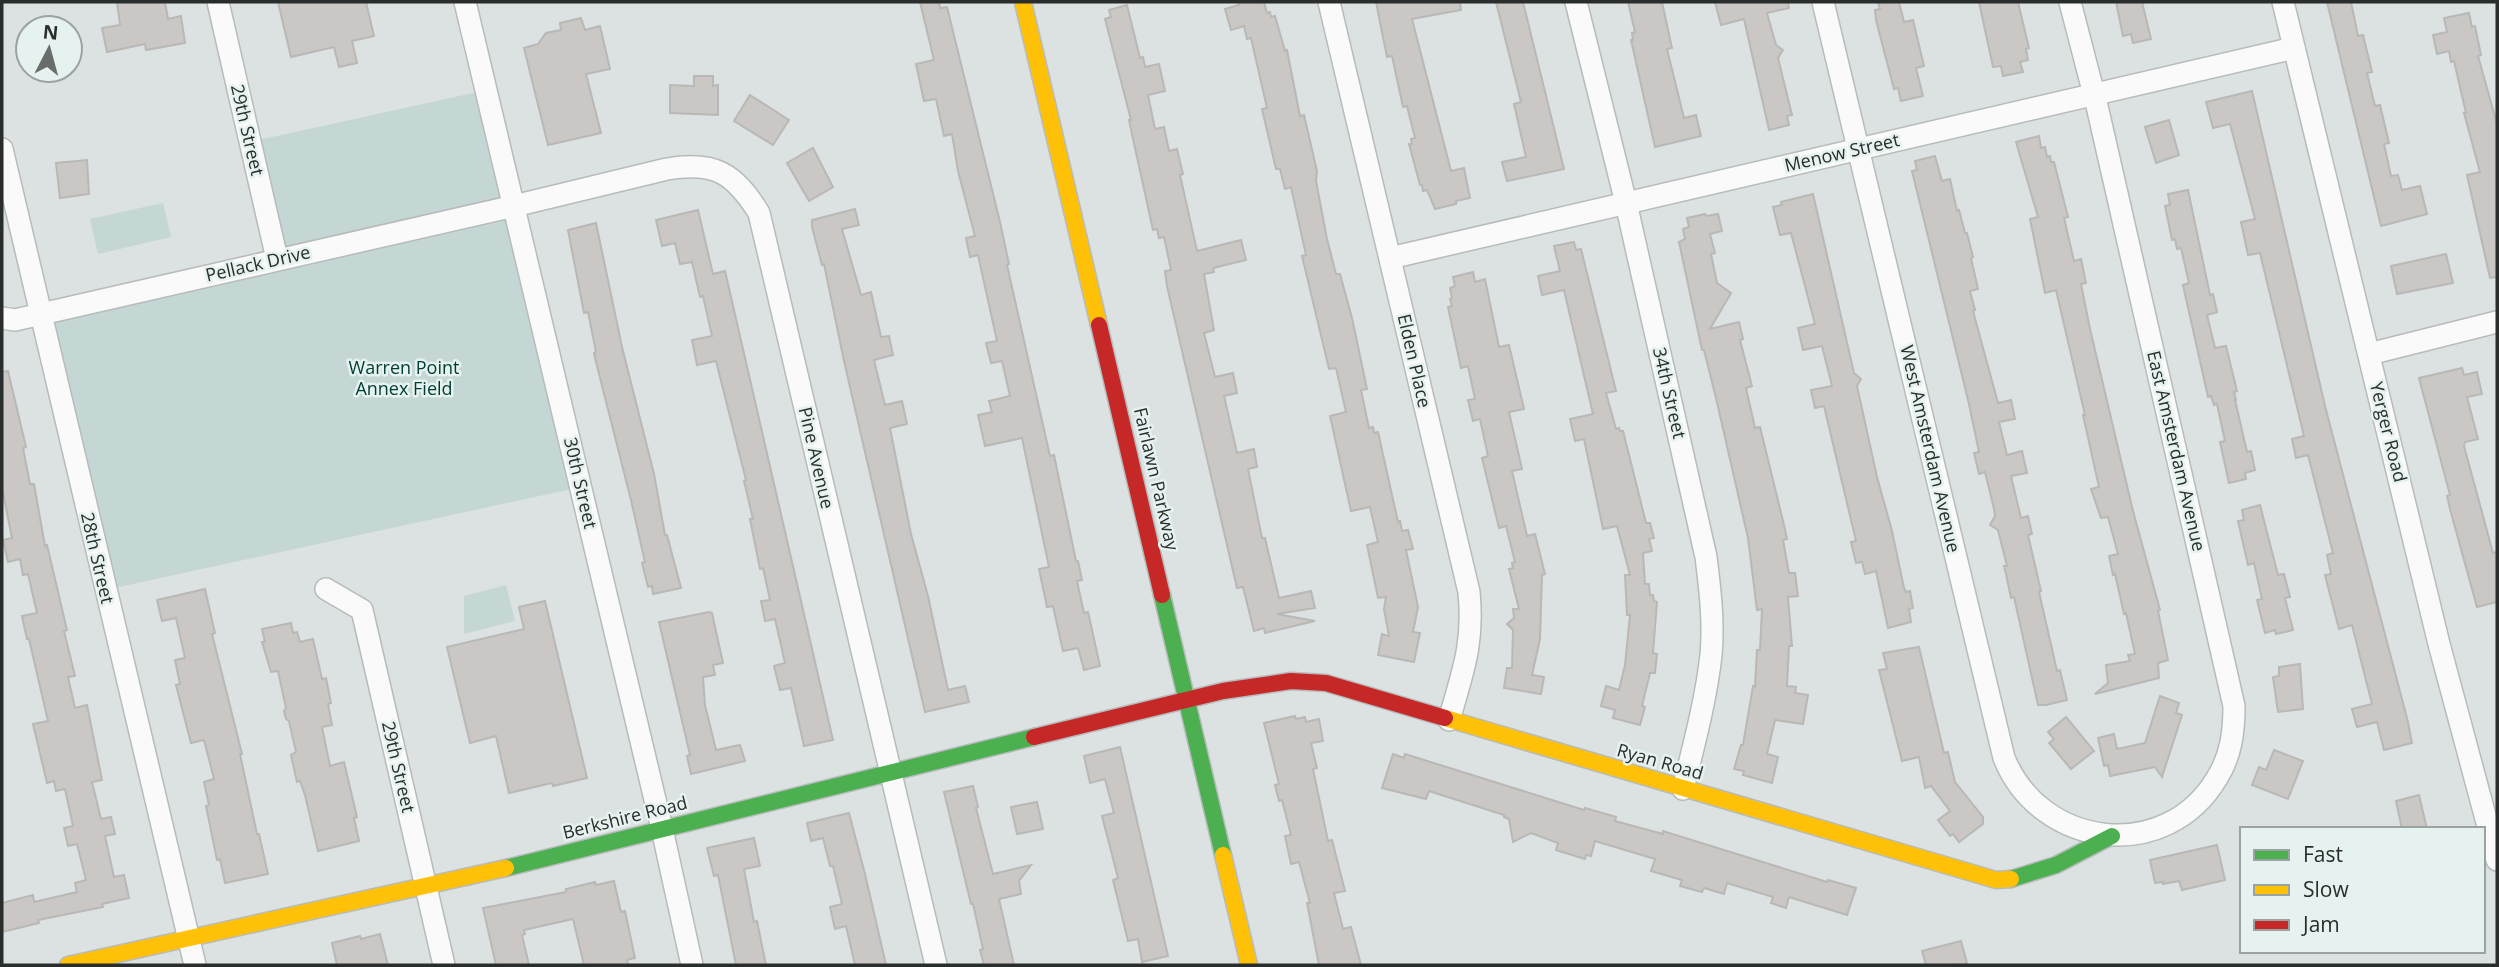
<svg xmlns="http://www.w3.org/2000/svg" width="2499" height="967" font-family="'Open Sans',sans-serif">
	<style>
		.green { fill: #c4d7d4 }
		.building { fill: #cbc7c4; stroke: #b8b8b7; stroke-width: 2 }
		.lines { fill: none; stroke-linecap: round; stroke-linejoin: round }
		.street-casing { stroke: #b7bbbb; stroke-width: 24 }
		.fast-casing { stroke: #b7bbbb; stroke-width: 19 }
		.slow-casing { stroke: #b7bbbb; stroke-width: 19 }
		.jam-casing { stroke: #b7bbbb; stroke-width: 19 }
		.street { stroke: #fafafa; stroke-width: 21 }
		.fast { stroke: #4caf50; stroke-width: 16 }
		.slow { stroke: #ffc107; stroke-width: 16 }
		.jam { stroke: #c62828; stroke-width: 16 }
		.labels { text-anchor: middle; stroke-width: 5; stroke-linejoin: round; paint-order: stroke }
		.street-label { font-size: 18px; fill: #292d2c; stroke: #e6f2ef }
		.park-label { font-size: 18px; fill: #003c34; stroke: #e6f2ef }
	</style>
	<rect width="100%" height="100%" fill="#dce1e1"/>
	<g class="green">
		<path d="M487 90 581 487 105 590 39 315 276 259 250 142Z"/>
		<path d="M163 203 171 237 98 254 90 219Z"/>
		<path d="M506 585 515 621 464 634V596Z"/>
	</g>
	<g class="building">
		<path d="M117 2H165L168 19 181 16 185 43 146 50 145 44 107 52 102 28 120 25Z"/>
		<path d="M278 2H366L374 36 352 41 357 63 339 67 334 47 291 57Z"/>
		<path d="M920 2H939L940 8 947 7 1000 222 1009 264 1007 265 1050 456 1054 455 1076 561H1078L1082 580 1077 581 1084 613 1088 612 1100 666 1084 670 1078 648 1063 651 1053 606 1047 607 1039 569 1049 567 1022 438 985 446 978 415 992 412 989 401 1010 396 1002 361 991 363 986 343 997 341 978 255 970 257 966 238 975 236 958 171 952 134 944 136 936 99 924 101 916 64 934 60Z"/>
		<path d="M1238 2H1264L1267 13 1270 12 1271 17 1275 16 1285 51 1287 50 1300 116 1304 115 1317 171 1316 181 1327 239 1336 274H1340L1352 318 1367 389 1361 390 1369 428 1373 427 1374 433 1378 432 1398 522 1400 521 1402 531 1408 530 1413 549 1406 550 1418 607 1413 632 1420 633 1414 662 1378 655 1382 634 1389 636 1384 609 1386 597 1378 598 1367 545 1378 542 1370 507 1351 511 1330 416 1346 412 1336 368 1329 369 1302 256 1306 255 1291 187 1285 189 1280 169H1276L1262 109 1267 108 1251 38 1247 39 1244 26 1231 30 1225 9 1239 5Z"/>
		<path d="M1376 2H1460L1461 10 1412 19 1451 171 1464 168 1470 198 1456 201V204L1435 209 1427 190 1423 191 1422 185H1420L1409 144H1412L1411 139 1415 138 1407 106 1403 107 1392 56 1387 57Z"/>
		<path d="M1496 2H1523L1564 169 1507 181 1502 162 1526 157 1514 104 1521 102Z"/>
		<path d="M1628 2H1662L1672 48 1667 49 1684 118 1696 115 1701 136 1655 147 1631 40H1633L1632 33 1635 32Z"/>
		<path d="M1715 2H1788L1789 8 1767 13 1776 45 1783 50 1778 58 1792 115 1787 116 1789 125 1769 130 1744 19 1721 25Z"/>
		<path d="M1878 2H1899L1904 22 1913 20 1924 66 1916 68 1923 96 1901 101 1898 88 1894 89 1876 20 1875 10 1880 9Z"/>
		<path d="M1979 2H2018L2029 48 2026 49 2028 60 2020 62 2023 72 2003 76 2001 66 1993 67Z"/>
		<path d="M2116 2H2142L2151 39 2133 43 2131 34 2123 36Z"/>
		<path d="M2327 2H2351L2358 36 2363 35 2372 72 2367 73 2375 106 2380 105 2389 143 2384 144 2391 176 2398 175 2402 190 2420 186 2427 214 2381 226Z"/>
		<path d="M1127 5 1140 58 1143 57 1145 67 1159 64 1165 91 1148 95 1155 129 1164 127 1169 151 1177 149 1183 174 1180 175 1197 251 1241 240 1246 260 1213 268 1214 272 1204 274 1214 330 1204 333 1215 377 1233 373 1237 393 1224 396 1237 453 1254 449 1257 467 1248 469 1262 538H1265L1279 598 1311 591 1315 608 1277 614 1315 621 1265 633 1264 628 1254 631 1243 587 1237 588 1167 286 1165 271 1171 270 1164 237 1159 238 1157 229 1153 230 1130 125 1129 120H1131L1105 19 1111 17 1109 10Z"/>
		<path d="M2469 13 2472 27 2475 26 2481 55 2478 56 2497 124V277L2490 278 2467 175 2480 172 2464 113H2466L2454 61 2451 62 2449 51 2437 54 2433 35 2447 32 2444 18Z"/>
		<path d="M581 18 585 30 600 26 610 69 586 74 601 133 548 145 524 48 538 44 546 33 561 30 560 23Z"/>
		<path d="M694 76H713V86L718 85V115L670 113V85L694 86Z"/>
		<path d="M2252 91 2325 406 2408 722 2412 743 2384 750 2377 722 2357 727 2352 709 2372 704 2352 625 2339 629 2328 587 2325 575 2331 574 2327 555 2333 553 2308 455 2296 458 2292 439 2304 436 2260 253 2248 255 2241 222 2255 219 2230 124 2213 128 2206 102Z"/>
		<path d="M750 95 789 120 773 145 734 121Z"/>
		<path d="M2169 120 2179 155 2156 163 2145 127Z"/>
		<path d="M2039 136 2041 148 2045 147 2047 157 2050 156 2051 162H2054L2068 217 2064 218 2074 261 2081 259 2086 283 2081 284 2090 329 2133 511 2160 610 2158 611 2168 660 2158 663 2159 678 2095 694 2108 683 2106 665 2130 661 2128 655 2135 654 2126 613 2124 614 2115 574 2113 575 2109 556 2118 554 2108 517 2101 518 2091 489 2099 487 2083 415H2085L2056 290 2045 293 2030 219 2038 217 2016 142Z"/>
		<path d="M813 148 833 187 809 201 787 163Z"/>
		<path d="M1935 156 1942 181 1950 179 1957 211 1959 210 1965 233H1967L1973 257 1971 258 1978 289 1970 291 1975 310 1973 311 1998 403 2011 400 2015 419 1999 422 2007 455 2022 451 2027 473 2011 476 2021 518 2028 516 2032 534 2028 535 2041 591 2039 592 2057 671 2060 670 2067 700 2046 705H2038L2014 597 2011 598 2006 574 2004 566H2007L1998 530 1990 525 1995 516 1994 509 1985 472 1979 474 1974 453 1979 452 1969 404 1912 171 1917 170 1915 161Z"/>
		<path d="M87 160 89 194 60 198 56 163Z"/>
		<path d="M2188 190 2210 295 2213 294 2217 312 2207 315 2215 348 2226 346 2237 391 2234 392 2236 400H2235L2247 452 2251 451 2255 470 2245 473 2246 479 2229 483 2220 442 2225 441 2217 404 2214 405 2211 396 2208 397 2183 285 2189 283 2181 248 2177 249 2175 239 2172 240 2165 206 2170 205 2168 194Z"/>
		<path d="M1813 194 1854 373 1861 379 1857 386 1877 477 1892 531 1904 588 1906 592 1910 591 1913 608 1909 609 1911 622 1888 628 1876 571 1865 574 1862 562 1856 563 1851 542 1856 541 1824 406 1815 408 1811 390 1832 386 1822 346 1803 350 1798 328 1815 324 1791 233 1780 235 1773 207 1782 205 1781 202Z"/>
		<path d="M855 209 859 225 842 229 861 295 871 292 881 337 889 336 893 355 874 360 885 405 902 401 907 424 890 428 911 534 928 596 948 690 965 686 969 702 925 712 844 361 824 264 822 265 812 227V220Z"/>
		<path d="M698 210 713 274 725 271 833 740 804 746 791 688 780 690 774 666 785 663 775 619 765 621 761 601 770 600 763 568 760 569 750 519H753L744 481 746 480 716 361 697 365 692 340 712 336 703 296 700 297 692 262 680 264 675 243 662 246 656 220Z"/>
		<path d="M1705 214 1706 216 1718 214 1722 231 1710 234 1715 253 1711 254 1717 283 1731 293 1710 329 1739 322 1743 339 1740 340 1752 386 1746 388 1755 428 1760 427 1784 525 1787 539 1783 540 1789 573H1795L1798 596 1788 597 1792 646H1789L1787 686 1796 687 1795 693 1808 695 1803 724 1775 720 1767 754 1778 757 1772 783 1743 775 1744 771 1734 769 1741 745H1743L1753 686 1755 687 1757 650H1760L1762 609 1757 610 1748 538 1716 398 1704 350H1702L1679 242 1685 239 1683 229 1689 227 1687 218Z"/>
		<path d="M596 223 622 347 654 474 665 535H667L681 588 653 594 652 586 648 587 642 563 645 562 631 500 596 362 594 353 596 352 588 312 584 313 568 230Z"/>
		<path d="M1574 242 1576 250 1581 249 1616 391 1606 393 1616 429 1619 428 1620 431H1623L1646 523H1650L1654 538 1649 539 1652 551 1643 553 1645 584H1649L1650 595H1653L1654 601 1657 602 1653 653 1657 654 1655 673H1650L1642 706 1645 707 1640 725 1613 718 1615 710 1601 706 1606 686 1619 690 1625 665 1630 615H1627L1625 575H1630L1617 526 1603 529 1584 439 1575 441 1570 419 1593 414 1564 290 1542 295 1538 276 1560 271 1554 246Z"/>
		<path d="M2446 254 2453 283 2397 294 2391 266Z"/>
		<path d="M1473 272 1475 282 1485 279 1499 347 1509 345 1524 409 1509 412 1522 469 1512 471 1527 536 1535 534 1545 574 1542 575 1540 639 1532 675 1544 677 1541 694 1504 688 1507 668H1512L1513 630 1507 624 1514 618 1513 609H1519L1509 569 1513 568 1512 563 1515 562 1506 526 1499 528 1482 458 1488 456 1480 419 1473 421 1468 400 1475 399 1468 366 1461 368 1448 307 1452 306 1450 299 1452 298 1450 288 1455 286 1453 277Z"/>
		<path d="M2462 368 2464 375 2477 372 2482 394 2467 397 2478 439 2465 442 2464 446 2493 553 2497 552V602L2477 607 2450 509 2447 496 2450 495 2419 378Z"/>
		<path d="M8 371 26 447 23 448 30 484H34L45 546 47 545 67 630 64 631 75 676 68 677 75 708 87 705 102 780 92 782 101 819 111 817 115 834 105 836 114 877 124 875 129 898 102 904 103 907 38 920 39 923 2 932V903L33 895 34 902 77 892 75 883 86 880 77 844 68 846 64 828 73 826 65 789 56 791 54 781 47 783 33 724 48 721 29 639H27L22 616 37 613 28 574 23 575 20 559 8 562 3 540 12 538 2 488V372Z"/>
		<path d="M2260 505 2278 575 2284 574 2290 597 2285 598 2293 630 2276 634 2275 630 2265 633 2257 600 2262 599 2254 563 2248 565 2238 521 2244 520 2242 510Z"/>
		<path d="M205 589 215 633 212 634 242 754H240L257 834H259L268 874 225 883 220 859 217 860 206 806 209 805 204 782 214 779 204 740 191 743 176 685 180 684 175 660 185 658 176 618 162 621 157 600Z"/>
		<path d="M545 601 587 778 553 786 552 783 509 793 496 736 470 743 447 647 524 629 519 607Z"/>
		<path d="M709 612 712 613 723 663 713 665 715 675 703 677 705 705 716 750 740 745 745 761 691 774 687 756 690 755 659 622Z"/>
		<path d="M291 623 293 633 297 632 300 642 313 639 322 679 326 678 331 703 328 704 332 725 322 727 330 766 344 762 357 817 354 818 359 841 318 851 305 795 300 781 297 782 291 755 296 752 289 721 286 719 284 711 286 708 278 671 271 672 262 642H265L262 629Z"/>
		<path d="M1919 647 1944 753 1948 752 1955 782 1983 817V824L1959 842 1953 834 1950 836 1938 820 1950 811 1931 786 1925 788 1919 757 1902 761 1879 670 1887 669 1883 653Z"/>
		<path d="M2300 664 2303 709 2278 712 2273 677 2279 676V667Z"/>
		<path d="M2160 696 2179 703 2176 713 2182 715 2162 777 2155 767 2110 776 2108 765 2104 766 2098 738 2114 734 2117 749 2145 743Z"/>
		<path d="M1295 716 1296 719 1305 717 1306 722 1319 719 1323 741 1311 743 1317 768 1313 769 1328 841 1332 840 1345 891 1334 893 1343 929 1351 927 1361 965H1319L1307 903H1310L1299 862 1291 864 1285 836 1291 835 1282 800 1279 801 1275 785 1279 784 1264 723Z"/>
		<path d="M2066 717 2094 751 2071 769 2049 743 2054 739 2048 732Z"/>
		<path d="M1120 747 1168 956 1142 962 1138 939 1128 941 1113 880 1118 878 1102 816 1114 813 1105 779 1090 783 1084 756Z"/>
		<path d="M2274 750 2303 761 2288 799 2252 785 2259 767 2266 770Z"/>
		<path d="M1393 754 1404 758 1405 754 1584 810 1585 808 1616 817 1615 821 1663 834V831L1827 882 1828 880 1856 888 1847 915 1789 897 1786 908 1771 903 1773 897 1727 883 1724 894 1704 888 1702 892 1680 886 1682 880 1651 871 1655 859 1595 841 1591 856 1586 855 1585 859 1556 850 1558 843 1531 833 1513 842 1509 819 1504 817V815L1429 791 1426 799 1382 788Z"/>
		<path d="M973 786 978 807 976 808 993 874 1031 865 1019 881 1021 894 999 899 1014 965H984L980 950 983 949 973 904H971L944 792Z"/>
		<path d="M2419 795 2427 829H2402L2396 801Z"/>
		<path d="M1037 802 1043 829 1017 834 1011 807Z"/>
		<path d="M849 813 865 874 886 965H855L846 926 835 929 830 907 842 904 833 866H830L823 838 811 841 807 823Z"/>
		<path d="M754 838 760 866 744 869 754 922 757 921 766 965H736L718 875 714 876 707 848Z"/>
		<path d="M2217 845 2225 880 2182 890 2179 881 2163 884V882L2155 883 2150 860Z"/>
		<path d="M614 881 621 912 625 911 635 958 627 960 628 965H584L573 919 524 930 525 934 522 935 529 965H496L483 908 566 892V889L595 882 596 885Z"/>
		<path d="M380 934 388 965H337L332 943 360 936 361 939Z"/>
		<path d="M1961 941 1967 963 1956 965H1926L1922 951Z"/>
	</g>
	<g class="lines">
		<g class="street-casing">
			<g id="street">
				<path d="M218 2 277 259"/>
				<path d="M465 2 662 829 692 965"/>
				<path d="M1329 2 1469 592C1474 644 1463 671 1449 720"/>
				<path d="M1576 2 1626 203 1706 557C1710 589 1714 622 1711 655 1706 700 1694 744 1683 789"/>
				<path d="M1823 2 2004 758C2041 849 2166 864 2217 778 2231 756 2234 732 2234 706L2097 106 2070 2"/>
				<path d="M2283 2 2439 644 2497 860"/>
				<path d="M2 149 195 965"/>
				<path d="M1390 258 2294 48"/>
				<path d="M2 318 15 320 514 206 667 169C715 161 734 173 759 213L936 965"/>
				<path d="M2369 354 2497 322"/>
				<path d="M326 589 362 610 444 965"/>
			</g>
		</g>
		<g class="fast-casing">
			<g id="fast">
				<path d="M1162 595 1223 855"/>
				<path d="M506 868 1034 737"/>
				<path d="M2011 879 2056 865 2112 836"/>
			</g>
		</g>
		<g class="slow-casing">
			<g id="slow">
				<path d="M1023 2 1099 325"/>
				<path d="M1445 718 1996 880 2011 879"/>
				<path d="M1223 855 1249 965"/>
				<path d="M68 965 506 868"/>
			</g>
		</g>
		<g class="jam-casing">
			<g id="jam">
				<path d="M1099 325 1162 595"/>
				<path d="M1034 737 1223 691 1291 681 1326 683 1445 718"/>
			</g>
		</g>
		<use href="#street" class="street"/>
		<use href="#fast" class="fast"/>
		<use href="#slow" class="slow"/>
		<use href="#jam" class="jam"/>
	</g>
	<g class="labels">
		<g class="street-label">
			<text transform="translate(247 130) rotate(77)" y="6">29th Street</text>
			<text transform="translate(1842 153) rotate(-13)" y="6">Menow Street</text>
			<text transform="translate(258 264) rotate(-13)" y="6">Pellack Drive</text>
			<text transform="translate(1414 361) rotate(77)" y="6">Elden Place</text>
			<text transform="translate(1669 393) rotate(77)" y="6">34th Street</text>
			<text transform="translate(2388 432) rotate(76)" y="6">Yerger Road</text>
			<text transform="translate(1930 449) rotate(77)" y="6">West Amsterdam Avenue</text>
			<text transform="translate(2176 451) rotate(77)" y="6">East Amsterdam Avenue</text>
			<text transform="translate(816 458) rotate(77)" y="6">Pine Avenue</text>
			<text transform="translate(1156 479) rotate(77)" y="6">Fairlawn Parkway</text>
			<text transform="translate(580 483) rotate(77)" y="6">30th Street</text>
			<text transform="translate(97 558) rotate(77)" y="6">28th Street</text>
			<text transform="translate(1660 762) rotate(16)" y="6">Ryan Road</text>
			<text transform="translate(398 767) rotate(77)" y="6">29th Street</text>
			<text transform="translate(625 818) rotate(-14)" y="6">Berkshire Road</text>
		</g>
		<g class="park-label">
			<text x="404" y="374">Warren Point<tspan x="404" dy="21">Annex Field</tspan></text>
		</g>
	</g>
	<rect width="2499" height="967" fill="none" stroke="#292d2c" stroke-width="7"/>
	<rect x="2240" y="827" width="245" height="126" fill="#e6f2ef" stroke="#9aa3a1" stroke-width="2"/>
	<rect x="2254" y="850" width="35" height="10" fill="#4caf50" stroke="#9aa3a1" stroke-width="2"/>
	<text x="2303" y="862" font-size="21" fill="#292d2c">Fast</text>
	<rect x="2254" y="885" width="35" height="10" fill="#ffc107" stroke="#9aa3a1" stroke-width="2"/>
	<text x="2303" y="897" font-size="21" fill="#292d2c">Slow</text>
	<rect x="2254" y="920" width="35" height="10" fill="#c62828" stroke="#9aa3a1" stroke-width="2"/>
	<text x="2303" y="932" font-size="21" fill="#292d2c">Jam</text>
	<g transform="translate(49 49) rotate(6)"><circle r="33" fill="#e6f2ef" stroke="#9aa3a1" stroke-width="2"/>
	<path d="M0-5L12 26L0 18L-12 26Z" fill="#686c6b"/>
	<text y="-10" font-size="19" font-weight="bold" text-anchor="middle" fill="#292d2c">N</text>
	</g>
</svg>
